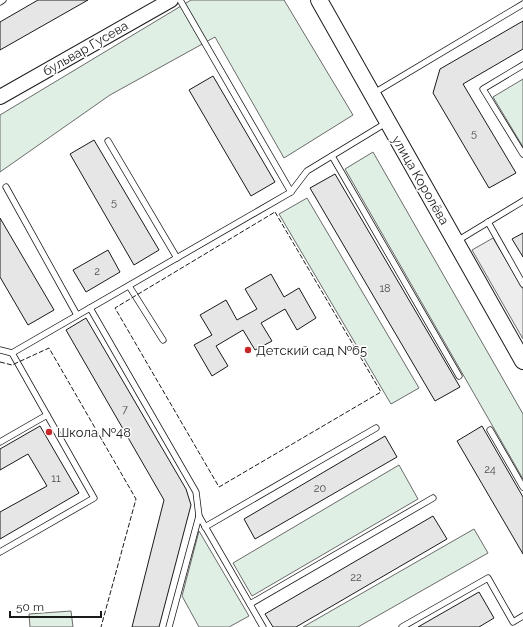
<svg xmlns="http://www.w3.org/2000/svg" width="523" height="627" font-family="Raleway,sans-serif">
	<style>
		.green { fill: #e0efe3; stroke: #6a6a6a }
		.parking { fill: #ededed; stroke: #6a6a6a }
		.building { fill: #e6e6e6; stroke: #1a1a1a }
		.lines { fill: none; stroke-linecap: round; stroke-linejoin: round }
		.service-casing { stroke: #1a1a1a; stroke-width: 7 }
		.tertiary-casing { stroke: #1a1a1a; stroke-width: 16 }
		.secondary-casing { stroke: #1a1a1a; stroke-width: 18 }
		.service { stroke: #fff; stroke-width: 5.5 }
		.tertiary { stroke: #fff; stroke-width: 14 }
		.secondary { stroke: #fff; stroke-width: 16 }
		.fence { stroke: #1a1a1a; stroke-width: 1; stroke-dasharray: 5 2; stroke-linecap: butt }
		.poi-dot { fill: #c62828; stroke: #fff; stroke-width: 1.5 }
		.labels { text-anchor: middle; stroke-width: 3; stroke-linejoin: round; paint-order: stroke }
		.number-label { font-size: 11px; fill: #4d4d4d }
		.street-label { font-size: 13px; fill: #1a1a1a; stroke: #fff }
		.poi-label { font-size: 13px; fill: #1a1a1a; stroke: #fff; text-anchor: start }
	</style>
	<rect width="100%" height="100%" fill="#fff"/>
	<g class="green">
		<path d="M191 0H284L353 115 284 158 215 37 110 95 0 172V115Z"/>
		<path d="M523 79V147L493 97Z"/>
		<path d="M373 152 523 414V479L345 169Z"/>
		<path d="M307 198 419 388 391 404 279 214Z"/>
		<path d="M399 465 418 499 252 596 233 563Z"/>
		<path d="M474 529 488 553 358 627H303Z"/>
		<path d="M199 531 249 616 229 627H199L182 596Z"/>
		<path d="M71 611 73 627H30L29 614Z"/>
	</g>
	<path class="parking" d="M493 238 523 289V339L472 250Z"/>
	<g class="building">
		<path d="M38 0H88L0 50V22Z"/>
		<path d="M523 21V49L463 84 516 173 489 188 433 93 440 69Z"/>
		<path d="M213 76 275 182 251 196 189 90Z"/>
		<path d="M94 140 159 250 134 265 70 154Z"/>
		<path d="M335 174 460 387 435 401 310 188Z"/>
		<path d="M0 218 54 310 28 325 0 277Z"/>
		<path d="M523 233V257L512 239Z"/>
		<path d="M108 250 120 272 86 292 73 270Z"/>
		<path d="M271 274 284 297 299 288 316 318 297 330 285 309 261 323 272 341 255 350 243 330 216 346 228 366 212 376 194 345 212 335 200 315 226 300 237 320 257 309 245 289Z"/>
		<path d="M86 318 186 489 191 505 159 627H132L164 500 66 330Z"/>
		<path d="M40 426 79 493 0 539V512L47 486 28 454 0 470V449Z"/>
		<path d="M482 426 523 497V554L457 441Z"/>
		<path d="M385 436 397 457 255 539 244 519Z"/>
		<path d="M433 516 447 539 296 627H273L265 614Z"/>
		<path d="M479 592 494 618 479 627H418Z"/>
	</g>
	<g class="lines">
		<g class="service-casing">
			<g id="service">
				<path d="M180 0 291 192"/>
				<path d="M0 2 3 0"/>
				<path d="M523 65 483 89 523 154"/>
				<path d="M374 93 523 4"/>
				<path d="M108 141 177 258"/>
				<path d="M332 156 459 376"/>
				<path d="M6 187 77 315"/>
				<path d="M488 222 523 284"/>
				<path d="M457 241 523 201"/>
				<path d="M129 286 163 340"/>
				<path d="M90 308 196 492 199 516 169 627"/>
				<path d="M0 350 12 353 291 192 307 171 386 123"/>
				<path d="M490 430 523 487"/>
				<path d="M0 442 47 415"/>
				<path d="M199 516 263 627"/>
				<path d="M205 527 376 428"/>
				<path d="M0 552 94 498 12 353"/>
				<path d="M250 604 433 498"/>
				<path d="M402 627 488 578 513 622 523 616"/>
			</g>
		</g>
		<g class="tertiary-casing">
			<path id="tertiary" d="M0 97 171 0"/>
		</g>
		<g class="secondary-casing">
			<path id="secondary" d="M319 0 523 361"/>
		</g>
		<use href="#service" class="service"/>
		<use href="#tertiary" class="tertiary"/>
		<use href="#secondary" class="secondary"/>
		<g class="fence">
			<path d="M275 212 381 392 219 487 115 308Z"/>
			<path d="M0 362 12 365 49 348 136 499 101 627"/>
		</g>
	</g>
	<g class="poi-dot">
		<circle cx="248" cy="350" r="4"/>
		<circle cx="49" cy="432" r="4"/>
	</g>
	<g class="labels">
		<g class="number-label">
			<text x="474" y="137">5</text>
			<text x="114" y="206">5</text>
			<text x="97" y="275">2</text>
			<text x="385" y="292">18</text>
			<text x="125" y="413">7</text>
			<text x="490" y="473">24</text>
			<text x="56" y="482">11</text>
			<text x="320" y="492">20</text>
			<text x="356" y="581">22</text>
		</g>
		<g class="street-label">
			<text transform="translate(85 48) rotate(-30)" y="5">бульвар Гусева</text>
			<text transform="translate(421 180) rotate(60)" y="5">улица Королёва</text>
		</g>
		<g class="poi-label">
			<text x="256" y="355">Детский сад №65</text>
			<text x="57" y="437">Школа №48</text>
		</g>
	</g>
	<path d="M10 611v6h91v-6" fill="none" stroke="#1a1a1a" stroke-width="2"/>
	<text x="16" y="611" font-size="12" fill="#1a1a1a" stroke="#ffffff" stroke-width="3" paint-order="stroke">50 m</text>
</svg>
